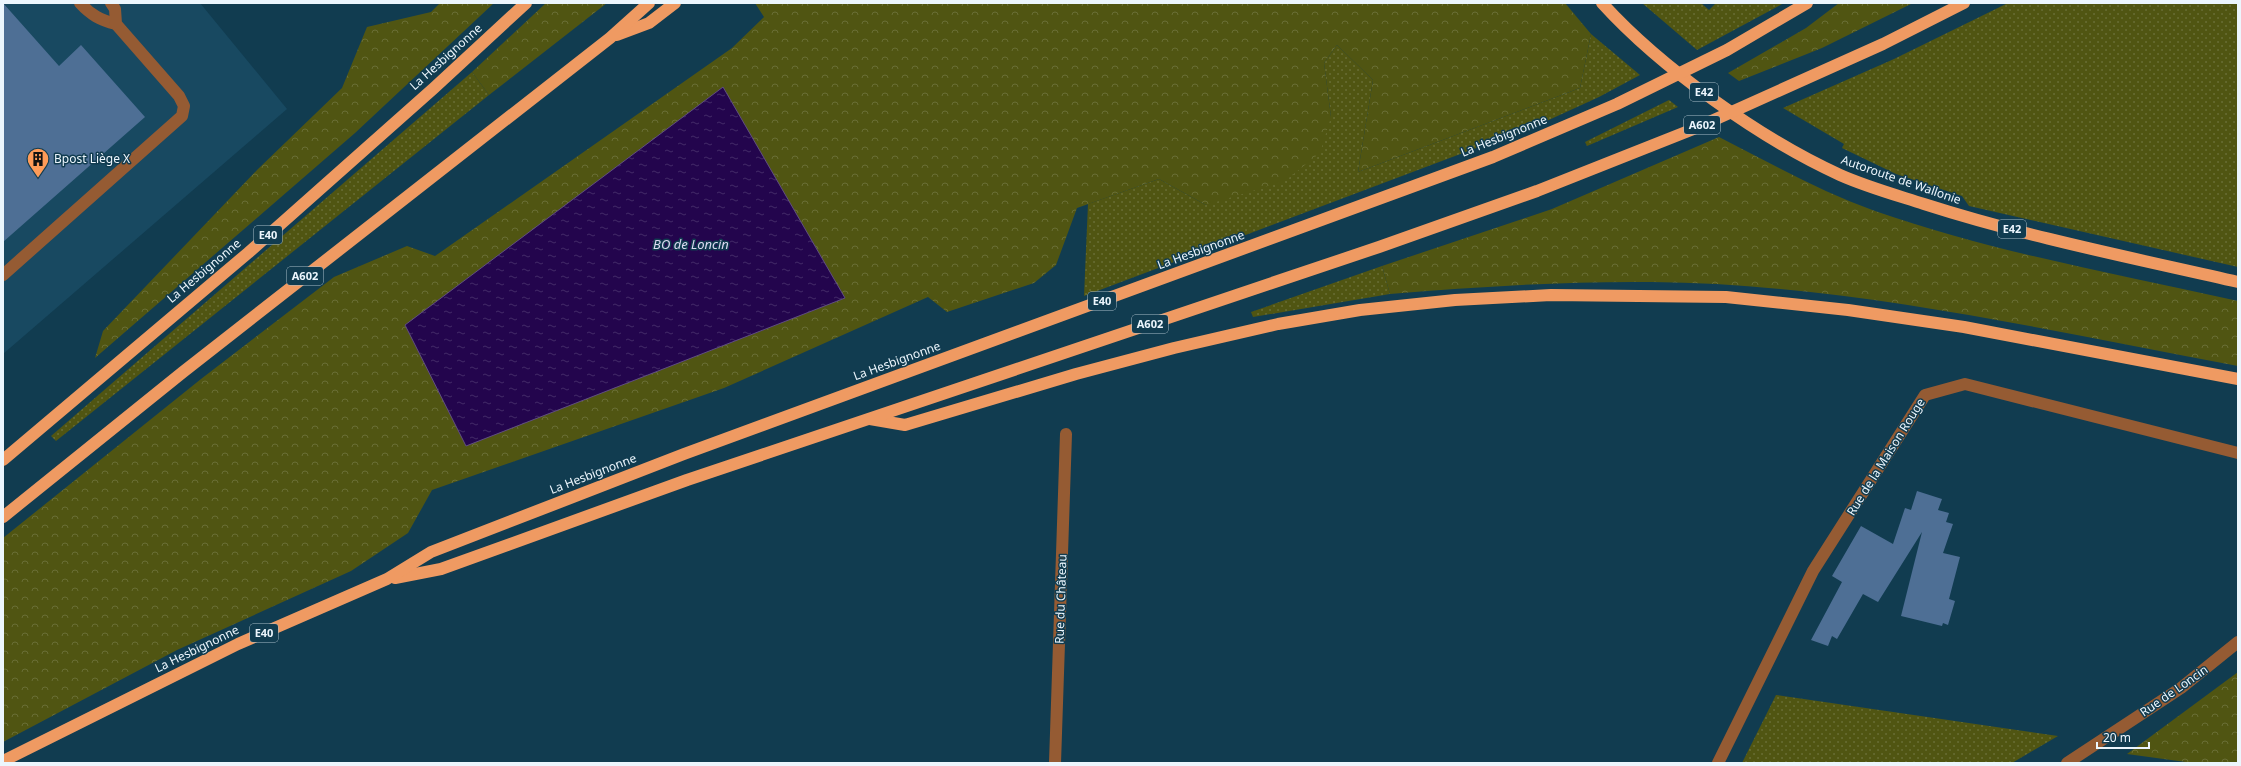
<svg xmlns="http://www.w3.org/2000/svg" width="2241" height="766" font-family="'Noto Sans',sans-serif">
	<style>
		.built { fill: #184961 }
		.grass { fill: url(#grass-dots) }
		.forest { fill: url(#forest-crowns) }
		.water { fill: url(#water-ripples); stroke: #5f4d82 }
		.building { fill: #4e6f95 }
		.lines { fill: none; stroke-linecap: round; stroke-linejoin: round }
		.minor { stroke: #955b33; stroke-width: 12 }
		.highway { stroke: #ef9a62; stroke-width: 12 }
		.labels { text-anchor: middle; stroke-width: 3; stroke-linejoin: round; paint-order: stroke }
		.shield { fill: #113c50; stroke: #aabec9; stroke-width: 1 }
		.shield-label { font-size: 11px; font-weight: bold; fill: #ecf6fd }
		.street-label { font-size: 12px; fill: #ecf6fd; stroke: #113c50 }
		.poi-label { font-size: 12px; fill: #ecf6fd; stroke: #113c50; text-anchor: start }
		.water-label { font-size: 13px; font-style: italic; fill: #dcd8f1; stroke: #113c50 }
	</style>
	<defs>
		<pattern id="grass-dots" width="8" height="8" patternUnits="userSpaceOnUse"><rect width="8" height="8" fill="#505512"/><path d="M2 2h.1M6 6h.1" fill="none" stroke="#696e35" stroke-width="1.8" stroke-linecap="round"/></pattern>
		<pattern id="forest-crowns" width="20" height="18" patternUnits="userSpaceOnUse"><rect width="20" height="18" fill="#505512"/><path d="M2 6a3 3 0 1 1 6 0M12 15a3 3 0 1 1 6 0" fill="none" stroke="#696e35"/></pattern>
		<pattern id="water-ripples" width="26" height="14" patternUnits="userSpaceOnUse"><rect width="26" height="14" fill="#23054d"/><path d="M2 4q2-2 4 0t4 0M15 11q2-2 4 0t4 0" fill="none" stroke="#432a68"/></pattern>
	</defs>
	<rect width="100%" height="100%" fill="#113c50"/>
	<path class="built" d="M3 3H200L287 109 3 354Z"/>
	<g class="grass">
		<path d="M1642 3H1701L1709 10 1716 3H1784L1697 50Z"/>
		<path d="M2008 3H2238V267L1969 206 1962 196 1896 174 1842 148 1844 144 1783 108 1894 59Z"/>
		<path d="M1591 34 1640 75 1599 97 1540 124 1084 296 1088 204 1159 179 1206 205 1331 117 1324 63 1337 45 1373 80 1358 172 1580 88Z"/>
		<path d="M472 72 489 95 56 441 51 436Z"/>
		<path d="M1669 100 1678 107 1587 146 1585 142Z"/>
		<path d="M1382 266 1390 294 1253 317 1251 312Z"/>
		<path d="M1776 695 2058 736 2012 763H1742Z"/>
	</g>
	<g class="forest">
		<path d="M440 3H494L355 133 95 358 103 331 258 169 342 88 367 27 431 12Z"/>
		<path d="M546 3H607L489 95 472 72Z"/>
		<path d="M755 3H1565L1591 34 1580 88 1358 172 1373 80 1337 45 1324 63 1331 117 1320 153 1285 181 1206 205 1159 179 1077 208 1056 265 1034 283 947 312 928 297 724 388 432 490 408 533 351 571 177 650 3 742V538L201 379 334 277 407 246 435 256 732 48 764 17Z"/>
		<path d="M1839 3H1913L1822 48 1739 81 1728 73 1806 28Z"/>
		<path d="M1719 137C1770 163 1821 192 1875 211 1993 252 2116 274 2238 301V366C2044 330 1850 284 1652 282 1564 281 1477 287 1390 294L1382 266 1552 209Z"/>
		<path d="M2238 672V763H2193L2127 754Z"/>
	</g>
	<path class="water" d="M723 87 845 298 466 446 405 325Z"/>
	<g class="building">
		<path d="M3 3 59 66 81 45 145 117 3 242Z"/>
		<path d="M1917 491 1942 499 1938 510 1949 513 1946 522 1953 524 1943 553 1960 557 1949 599 1955 601 1948 625 1943 623 1942 626 1901 616 1922 532 1878 602 1863 594 1837 639 1832 636 1828 646 1811 640 1842 582 1832 576 1861 526 1893 544 1905 508 1911 510Z"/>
	</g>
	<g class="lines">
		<g class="minor">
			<path d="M80 3C91 15 100 20 116 24"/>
			<path d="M3 275 182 116 184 106 179 96 116 24 115 9 111 3"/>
			<path d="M1055 763 1066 434"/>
			<path d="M1718 763 1813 571 1925 395 1965 384 2238 453"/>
			<path d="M2067 763 2181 688 2238 642"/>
		</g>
		<g class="highway">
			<path d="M1602 3C1661 68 1761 139 1840 175 1867 187 1896 195 1924 204 2027 237 2133 258 2238 282"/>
			<path d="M617 35 649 23 675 3"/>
			<path d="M870 419 905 425 1076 374 1174 348 1278 324 1360 310 1455 300 1551 295 1726 297 1848 310 1964 327 2238 379"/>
			<path d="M3 460 248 253 434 88 526 3"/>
			<path d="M3 517 183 372 610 38 649 3"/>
			<path d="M395 578 441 569 687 480 1379 247 1537 191 1696 128 1883 44 1964 3"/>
			<path d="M3 761 238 644 387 579 431 552 684 454 1493 157 1617 104 1727 50 1807 3"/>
		</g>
	</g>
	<defs>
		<g id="building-pin" transform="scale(1.15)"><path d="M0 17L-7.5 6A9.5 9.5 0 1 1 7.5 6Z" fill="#fe9b58" stroke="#113c50"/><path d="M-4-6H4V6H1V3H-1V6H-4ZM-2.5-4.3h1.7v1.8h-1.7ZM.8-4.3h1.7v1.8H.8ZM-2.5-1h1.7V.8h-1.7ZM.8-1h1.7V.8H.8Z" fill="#111"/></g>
	</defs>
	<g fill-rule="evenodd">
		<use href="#building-pin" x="38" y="159"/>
	</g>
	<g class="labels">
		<g class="shield">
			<rect x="1690" y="83" width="28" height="18" rx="3"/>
			<rect x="1684" y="116" width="36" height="18" rx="3"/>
			<rect x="1998" y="220" width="28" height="18" rx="3"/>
			<rect x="254" y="226" width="28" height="18" rx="3"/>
			<rect x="287" y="267" width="36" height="18" rx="3"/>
			<rect x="1088" y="292" width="28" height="18" rx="3"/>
			<rect x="1132" y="315" width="36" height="18" rx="3"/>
			<rect x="250" y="624" width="28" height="18" rx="3"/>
		</g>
		<g class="shield-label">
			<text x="1704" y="96">E42</text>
			<text x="1702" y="129">A602</text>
			<text x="2012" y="233">E42</text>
			<text x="268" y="239">E40</text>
			<text x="305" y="280">A602</text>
			<text x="1102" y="305">E40</text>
			<text x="1150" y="328">A602</text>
			<text x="264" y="637">E40</text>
		</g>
		<g class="street-label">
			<text transform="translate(446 57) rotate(-42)" y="4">La Hesbignonne</text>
			<text transform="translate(1504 136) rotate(-22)" y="4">La Hesbignonne</text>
			<text transform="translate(1901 180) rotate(19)" y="4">Autoroute de Wallonie</text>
			<text transform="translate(1201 250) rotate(-20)" y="4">La Hesbignonne</text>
			<text transform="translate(204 271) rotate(-40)" y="4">La Hesbignonne</text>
			<text transform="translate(897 361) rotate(-20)" y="4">La Hesbignonne</text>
			<text transform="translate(1886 457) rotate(-58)" y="4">Rue de la Maison Rouge</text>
			<text transform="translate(593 474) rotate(-21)" y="4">La Hesbignonne</text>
			<text transform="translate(1061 599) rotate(-88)" y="4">Rue du Château</text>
			<text transform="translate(197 649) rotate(-26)" y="4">La Hesbignonne</text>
			<text transform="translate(2174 691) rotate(-35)" y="4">Rue de Loncin</text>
		</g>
		<g class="poi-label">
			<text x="54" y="163">Bpost Liège X</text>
		</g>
		<g class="water-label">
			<text x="691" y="249">BO de Loncin</text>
		</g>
	</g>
	<rect width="2241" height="766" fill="none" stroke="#ecf6fd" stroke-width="8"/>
	<path d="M2097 742v6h52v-6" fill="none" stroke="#ecf6fd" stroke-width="2"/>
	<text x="2103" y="742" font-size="12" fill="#ecf6fd" stroke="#113c50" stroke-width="3" paint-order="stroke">20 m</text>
</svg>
